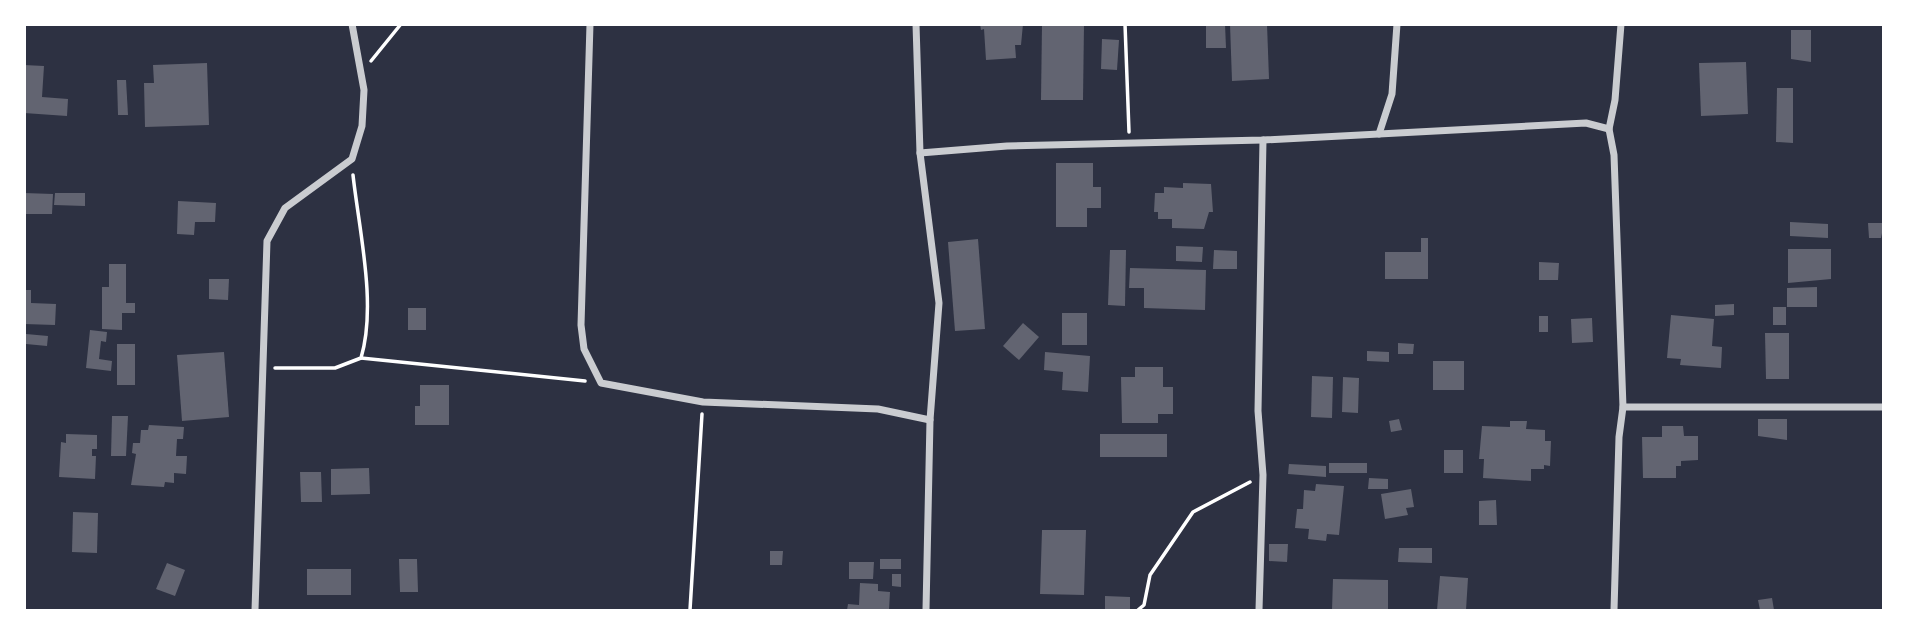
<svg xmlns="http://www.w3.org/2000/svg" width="1908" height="635" font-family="'Exo 2',sans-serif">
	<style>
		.building { fill: #626471 }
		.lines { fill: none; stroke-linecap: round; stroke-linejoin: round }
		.path { stroke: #fff; stroke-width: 3.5 }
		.minor { stroke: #caccd0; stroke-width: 7 }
	</style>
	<rect width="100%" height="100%" fill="#2d3142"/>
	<g class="building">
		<path d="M980 24H1023L1021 45H1015L1016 58 986 60 984 29 981 30Z"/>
		<path d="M1042 24H1084L1083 100H1041Z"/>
		<path d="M1206 24H1225L1226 48H1206Z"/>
		<path d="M1230 24H1267L1269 79 1232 81Z"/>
		<path d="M1791 30H1811V62L1791 59Z"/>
		<path d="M1102 39 1119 40 1117 70 1101 69Z"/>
		<path d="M1746 62 1748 114 1701 116 1699 63Z"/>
		<path d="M207 63 209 125 145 127 144 83H154L153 65Z"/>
		<path d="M24 65 44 66 42 97 68 99 67 116 24 113Z"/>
		<path d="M117 80H126L128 115H118Z"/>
		<path d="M1777 88H1793V143L1776 142Z"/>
		<path d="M1056 163H1093V187H1101V208H1087V227H1056Z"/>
		<path d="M1183 183 1211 184 1213 212H1209L1204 229 1172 228V219H1158V212H1154L1155 193H1164V187L1183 188Z"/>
		<path d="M24 193 53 194 52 214H24Z"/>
		<path d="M55 193H85V206L54 205Z"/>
		<path d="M178 201 216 203 215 222H195L194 235 177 234Z"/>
		<path d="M1790 222 1828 224V238L1790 236Z"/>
		<path d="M1868 223H1884L1881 238H1869Z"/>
		<path d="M1421 238H1428V279H1385V252H1421Z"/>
		<path d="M978 239 985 329 955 331 948 242Z"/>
		<path d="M1176 246 1203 247 1202 262 1176 261Z"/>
		<path d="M1788 249H1831V279L1788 283Z"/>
		<path d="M1110 250H1126L1125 306 1108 305Z"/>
		<path d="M1214 250 1237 251V269H1213Z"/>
		<path d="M1539 262 1559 263 1558 280H1539Z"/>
		<path d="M109 264H126V303H135V313H122V330L102 329V287H109Z"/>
		<path d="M1130 268 1206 270 1205 310 1144 308V288H1129Z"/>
		<path d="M209 279H229L228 300 209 299Z"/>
		<path d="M1817 287V307H1787V288Z"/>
		<path d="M24 290H31V303L56 304 55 325 24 324Z"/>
		<path d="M1734 304V315L1715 316V305Z"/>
		<rect x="1773" y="307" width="13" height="18"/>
		<rect x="408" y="308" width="18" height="22"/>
		<rect x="1062" y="313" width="25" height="32"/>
		<path d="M1671 315 1714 319 1712 346 1722 347 1721 368 1680 365 1681 359 1667 358Z"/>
		<rect x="1539" y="316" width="9" height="16"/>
		<path d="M1592 318 1593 342 1572 343 1571 319Z"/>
		<path d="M1023 323 1039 337 1019 360 1003 346Z"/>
		<path d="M90 330 107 332 106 342 101 341 99 359 112 361 111 371 86 368Z"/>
		<path d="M1765 333H1789V379H1766Z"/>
		<path d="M26 334 48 336 47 346 26 344Z"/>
		<path d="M1398 343 1414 344 1413 354H1398Z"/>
		<rect x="117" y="344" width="18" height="41"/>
		<path d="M1367 351 1389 352V362L1367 361Z"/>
		<path d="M224 352 229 417 182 421 177 355Z"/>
		<path d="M1045 352 1090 356 1088 392 1062 390 1063 372 1044 370Z"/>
		<rect x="1433" y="361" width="31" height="29"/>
		<path d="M1135 367H1163V387H1173V414H1158V423H1122L1121 377H1135Z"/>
		<path d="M1312 376 1333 377 1332 418 1311 417Z"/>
		<path d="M1343 377 1359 378 1358 413 1342 412Z"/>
		<path d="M420 385H449V425H415V406H420Z"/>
		<path d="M112 416H128L126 456H111Z"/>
		<path d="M1399 419 1402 430 1391 432 1389 421Z"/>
		<path d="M1758 419H1787V440L1758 436Z"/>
		<path d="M1510 421H1527L1526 429 1545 430V441H1551L1550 466 1544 465V469H1531V481L1483 478 1484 459H1479L1482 426 1510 427Z"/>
		<path d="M149 425 184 427 183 439H177L176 456H187L186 474 174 473V483L165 482 164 487 131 485 136 454 132 453 133 443H140L141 430H148Z"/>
		<path d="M1662 426H1683L1684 436H1698V460L1681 461V466H1676V478H1643L1642 437H1662Z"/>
		<path d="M66 434 97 435V449H92V456H96L95 479 59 477 61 442 66 443Z"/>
		<rect x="1100" y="434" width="67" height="23"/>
		<rect x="1444" y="450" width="19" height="23"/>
		<rect x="1329" y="463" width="38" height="10"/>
		<path d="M1289 464 1326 466V477L1288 474Z"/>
		<path d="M369 468 370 494 331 495V469Z"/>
		<path d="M300 472H321L322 502H301Z"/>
		<path d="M1369 478 1388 479V489H1368Z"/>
		<path d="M1316 484 1344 486 1339 535 1327 534 1326 541 1308 539 1309 529 1295 528 1297 509H1303L1304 490 1315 491Z"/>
		<path d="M1411 489 1414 507 1406 508 1408 515 1385 519 1381 494Z"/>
		<path d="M1496 500 1497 525H1479V501Z"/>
		<path d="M73 512 98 513 97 553 72 552Z"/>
		<path d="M1042 530H1086L1084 595 1040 594Z"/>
		<path d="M1269 544H1288L1287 562 1269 561Z"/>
		<path d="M1399 548H1432V563L1398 562Z"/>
		<path d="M770 551H783L782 565H770Z"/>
		<path d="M399 559H417L418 592H400Z"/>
		<rect x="880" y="559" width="21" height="10"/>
		<path d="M849 562H874L873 579H849Z"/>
		<path d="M167 563 185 570 175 596 156 589Z"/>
		<rect x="307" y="569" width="44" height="26"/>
		<path d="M892 574H901V587L892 586Z"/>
		<path d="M1440 576 1468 578 1466 610H1437Z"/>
		<path d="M1333 579 1388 580V610H1332Z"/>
		<path d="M860 583 878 584V591L890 592 889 610H847L848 604 859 605Z"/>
		<path d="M1105 596 1130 597V610L1105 609Z"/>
		<path d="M1772 598 1774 610H1760L1758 600Z"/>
	</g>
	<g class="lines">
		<g class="path">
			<path d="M1125 24 1129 132"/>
			<path d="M371 61 401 24"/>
			<path d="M361 358 585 381"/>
			<path d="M275 368H335L361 358C377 305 359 230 353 175"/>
			<path d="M690 610 702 414"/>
			<path d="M1138 610 1144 605 1150 575 1193 512 1250 482"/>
		</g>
		<g class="minor">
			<path d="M590 24 581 325 584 349 601 383 703 402 878 409 930 420"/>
			<path d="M916 24 920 153 939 303 930 420 926 610"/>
			<path d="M1379 134 1392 94 1397 24"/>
			<path d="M920 153 1007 146 1263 140 1586 123 1609 129"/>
			<path d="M1623 407H1884"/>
			<path d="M255 610 267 241 285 208 352 159 362 126 364 90 352 24"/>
			<path d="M1259 610 1263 475 1258 411 1263 140"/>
			<path d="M1614 610 1619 437 1623 407 1614 155 1609 129 1615 100 1621 24"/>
		</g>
	</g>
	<rect width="1908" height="635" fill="none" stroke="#ffffff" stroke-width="52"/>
</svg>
